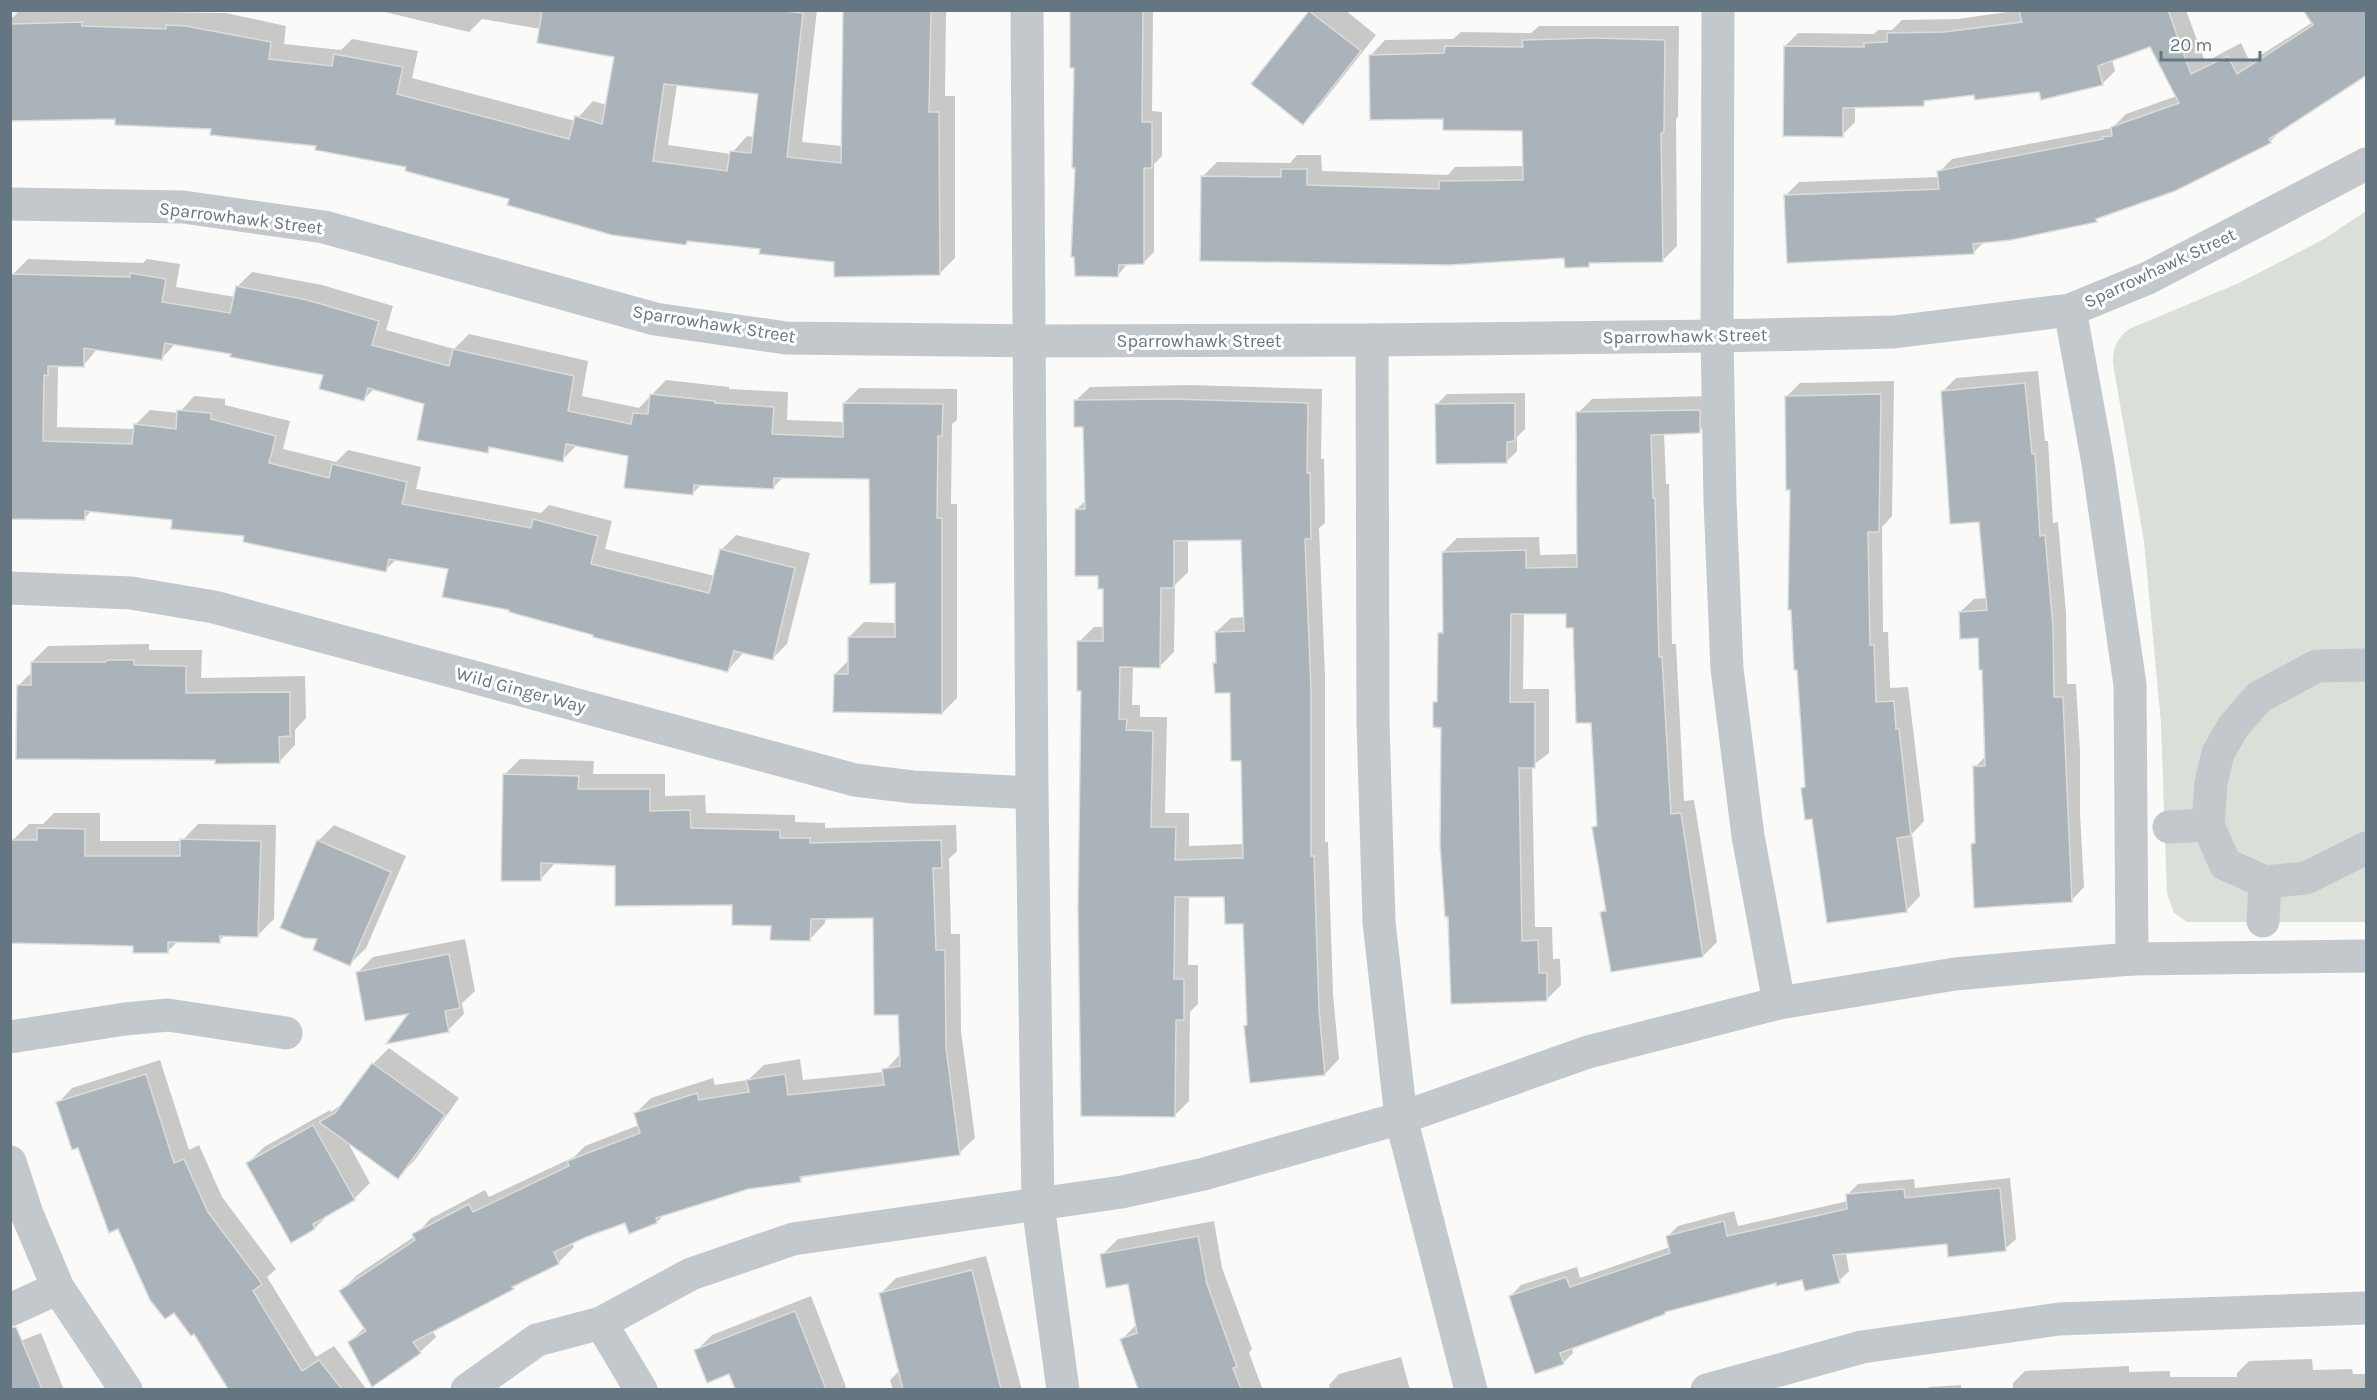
<svg xmlns="http://www.w3.org/2000/svg" width="2377" height="1400" font-family="Karla,sans-serif">
	<style>
		.green { fill: #dadfd7 }
		.shadow { fill: #0003; fill-rule: evenodd }
		.building { fill: #aab3b9; stroke: #dcdcda; stroke-width: 1.5; fill-rule: evenodd }
		.lines { fill: none; stroke-linecap: round; stroke-linejoin: round }
		.minor { stroke: #c3c8cc; stroke-width: 33 }
		.labels { text-anchor: middle; stroke-width: 6; stroke-linejoin: round; paint-order: stroke }
		.street-label { font-size: 18px; fill: #657683; stroke: #fff }
	</style>
	<rect width="100%" height="100%" fill="#fafaf8"/>
	<path class="green" d="M2366 211V922H2187L2174 913 2167 893 2161 723 2144 541 2113 364C2112 349 2117 338 2129 329L2239 283 2324 239Z"/>
	<g class="shadow">
		<path d="M20 10 226 13 286 26 284 44 341 50 352 39 418 51 412 78 575 121 593 101 607 105 616 56 541 29 482 19 469 32 376 10H817L802 142 842 146 844 10H949L946 13 945 96H955V258L939 274 835 261 761 247 690 240 686 244 510 198 408 166 318 145 213 127 117 118 10 119V20ZM677 84 759 93 754 137 747 136 731 154 668 145Z"/>
		<path d="M1072 10H1153L1152 111 1162 112V156L1154 164V252L1143 263H1128L1118 275 1076 167Z"/>
		<path d="M1311 10H1345L1376 35 1319 107 1303 123 1253 84Z"/>
		<path d="M2021 10H2186L2205 62 2241 43 2250 62 2313 22 2366 10 2283 128 2270 142 2101 215 2096 221 1985 241 1973 253 1786 195 1799 182 1939 177V172L1952 159 2112 128 2126 114 2177 96 2151 45 2112 59 2115 71 2102 84 1975 93 1929 98 1923 104 1855 106V122L1842 135 1785 46 1798 33 1874 34 1878 30H1892L1902 20 1958 19Z"/>
		<path d="M1539 26H1679L1678 117 1676 119 1677 246 1662 261 1592 262 1588 265 1566 257 1449 263 1202 177 1217 162 1290 163 1297 155H1321L1322 171 1448 175 1455 167 1524 166 1523 129 1445 117 1371 55 1385 40 1453 39 1461 32 1531 33Z"/>
		<path d="M28 259 143 263 147 259 180 264 176 287 235 297 237 287 252 272 322 285 393 306 386 330 454 349 469 334 588 361 582 396 639 408 666 380 729 387V389L788 392 787 420 844 422V403L859 388 957 389V420L952 424 951 504H957V698L942 713 835 674 849 660V637L864 622 896 623V582L870 478 784 476 773 488 702 484 692 494 629 455 578 444 562 460 492 446 488 451 426 403 374 389 364 399 325 374 233 353 176 343 161 359 98 348 83 366 58 365 57 427 135 429V425L150 410 179 413 194 396 225 399V405L290 421 283 449 336 462 348 450 421 467 416 489 541 513 549 505 612 521 605 549 715 576 721 550 736 535 810 553 787 644 772 659 744 652 728 670 595 634 449 568 397 559 385 570 174 519 92 510 84 519 10 517 13 274Z"/>
		<path d="M2038 371 2045 441H2048L2053 523 2058 522 2066 613 2067 684H2076L2080 752V814L2084 887 2071 901 1972 844 1976 840 1975 767 1986 756 1983 668 1979 637 1960 612 1974 599 1988 598 1981 520 1942 392 1956 378Z"/>
		<path d="M1894 381 1892 516 1882 527 1883 632H1888L1890 688 1908 687 1924 821 1912 834 1920 896 1906 911 1814 818 1803 788 1806 785 1786 397 1800 383Z"/>
		<path d="M1189 385 1322 389 1321 459H1324L1325 523 1319 528 1325 675V842H1328L1333 994 1339 1059 1325 1074 1248 1024 1244 922 1225 895H1189L1188 965H1198V1004L1190 1012 1189 1101 1174 1116 1083 690 1079 642 1094 627H1105V587L1076 510 1086 500 1085 425 1075 401 1090 387ZM1243 539 1245 617 1231 618 1216 632 1217 661 1215 663 1231 691 1243 759 1244 844 1189 846V813H1165L1167 717H1140V705H1132L1133 666H1160L1174 652 1175 585 1188 572V540Z"/>
		<path d="M1525 393V429L1517 437V451L1507 461 1436 405 1447 394Z"/>
		<path d="M1713 396V417L1699 431 1664 433 1666 484H1669L1672 644H1676L1684 801 1694 800 1717 942 1703 956 1602 913 1607 907 1594 828 1598 823 1592 721 1574 626 1567 612 1524 613 1523 689H1549V753L1532 766 1535 927H1552L1553 959H1560L1561 985 1547 999 1453 1002 1443 726 1435 702 1439 699V634L1444 629 1443 552 1457 538 1539 537 1540 555 1578 554V413L1592 399Z"/>
		<path d="M149 644V650H202L201 678 305 676 306 718 295 730V745L279 762 217 759 19 685 32 672V662L48 646Z"/>
		<path d="M520 759 594 761 593 774H665V796L705 795 706 813 795 815V822L825 823V828L956 825 957 851 949 859 951 934H960L961 1031 975 1138 959 1153 806 1174 800 1180 748 1188 665 1214 657 1222 625 1221 572 1243 574 1247 558 1263 432 1330 436 1337 420 1352 349 1343 365 1327 341 1291 357 1275 415 1236 430 1219 485 1190 489 1197 574 1157 585 1146 639 1125 636 1113 651 1098 713 1078 715 1085 748 1080 764 1065 800 1059 803 1080 884 1072 901 1053 900 1014 875 917H826L825 923 810 939 772 924 734 904 616 864 556 862 540 880 504 775Z"/>
		<path d="M54 813H100V841H182L198 824 276 825 274 919 258 935 226 934 219 941 179 940 168 951 135 945 13 840 29 824H43Z"/>
		<path d="M334 825 406 856 366 948 350 964 320 937 318 841Z"/>
		<path d="M465 939 475 991 462 1003 464 1014 448 1030 412 1011 357 973 373 957Z"/>
		<path d="M389 1048 459 1098 414 1161 398 1177 346 1139 370 1183 354 1199 330 1213 315 1228 248 1163 264 1147 330 1110 331 1112 346 1101 373 1064Z"/>
		<path d="M160 1060 189 1150 199 1145 222 1197 276 1269 267 1277 316 1357 334 1346 367 1390H254L253 1387 247 1390 79 1146 58 1103 72 1088Z"/>
		<path d="M2010 1178 2016 1239 2005 1249 1948 1243 1846 1253 1849 1271 1839 1281 1803 1278 1777 1281 1667 1310 1572 1347 1573 1353 1563 1363 1511 1296 1521 1285 1577 1267 1580 1278 1670 1247 1667 1237 1678 1226 1734 1211 1738 1226 1848 1201 1847 1195 1858 1184 1914 1179 1915 1188Z"/>
		<path d="M1214 1221 1222 1268 1252 1349 1249 1353 1263 1390H1141L1122 1339 1137 1324 1129 1282 1102 1255 1118 1239Z"/>
		<path d="M986 1256 1022 1390H893L890 1380 900 1370 881 1293 896 1278Z"/>
		<path d="M811 1296 846 1387 844 1390H736L730 1372 696 1351 712 1335Z"/>
		<path d="M41 1333 64 1390H10V1345Z"/>
		<path d="M1401 1357 1410 1390H1330L1329 1385 1339 1374Z"/>
		<path d="M2312 1359 2313 1370 2352 1369 2353 1374H2366V1390H2013V1383L2025 1371 2129 1366V1372L2170 1371V1377H2237V1373L2249 1361Z"/>
		<path d="M1961 1385V1390H1927L1929 1387Z"/>
	</g>
	<g class="building">
		<path d="M542 10H777L803 13 787 157 841 163 843 10H931L929 112H939L940 275 834 277V262L759 254 760 249 687 241 686 245 612 235 507 205 509 199 405 171 406 167 315 150 316 146 210 135 211 129 115 125V119L10 121V24L82 22V26L166 29V25L186 26 271 42 269 59 332 66 334 54 403 67 397 94 569 139 575 116 602 124 614 57 537 43ZM664 84 758 94 751 153 730 151 727 171 653 161Z"/>
		<path d="M1143 10 1142 122H1152V168H1144V264L1119 265 1118 277 1075 276 1074 257H1071L1075 168H1072L1074 68H1070V11Z"/>
		<path d="M2019 10H2168L2191 74 2228 56 2237 74 2313 25 2303 10H2367V75L2269 139 2271 143 2175 191 2096 219 2097 222 2011 240 1973 244 1974 254 1787 263 1784 195 1939 189 1937 171 2103 139 2102 137 2112 136 2111 127 2179 103 2150 47 2098 66 2103 85 2041 100 2039 92 1975 100 1974 95 1924 101V106L1843 108V137L1783 136 1784 46 1864 47V43L1887 42V33L1944 32 2022 22Z"/>
		<path d="M1309 11 1361 51 1303 125 1251 84Z"/>
		<path d="M1594 38 1665 40 1664 133H1661L1663 262 1589 263V267L1565 268 1564 258 1449 265 1200 261 1201 176 1281 177V169H1307V185L1439 189V181L1523 180 1522 131 1443 130V119L1370 120 1369 55 1444 53 1445 46 1523 47 1522 40Z"/>
		<path d="M130 273 166 279 162 302 230 313 236 286 307 300 379 321 372 345 449 366 453 349 574 376 568 411 631 424 633 413 648 414 650 394 715 401V403L774 407 772 434 843 437V403L943 404 942 436H938L937 518H942V714L833 712 834 674H848V637H895V583L870 584 869 479 774 478V489L694 485 693 495 624 488 628 456 566 444 563 462 489 447 488 453 417 440 424 404 368 388 364 401 319 389 323 375 230 357 231 354 165 343 162 360 84 348V367L48 366V376L44 375 43 441 132 444 134 424 176 429 177 410 211 413V419L276 436 269 463 329 478 332 464 407 482 402 504 531 528 533 519 598 536 591 564 709 593 720 549 795 568 773 660 734 651 728 672 593 637V635L509 612V610L442 597 448 569 389 559 386 572 243 542 244 536 171 529 172 520 85 511V520L10 519 11 274 130 277Z"/>
		<path d="M2025 383 2032 454 2035 453 2040 536 2045 535 2053 627 2054 697H2063L2072 902 1974 908 1971 844 1975 843 1973 766H1985L1982 670H1979L1978 638 1960 639 1959 612 1987 610 1979 522 1950 524 1941 391Z"/>
		<path d="M1881 394 1879 532H1868L1870 645H1874L1876 702 1894 701 1896 729H1899L1911 836 1897 838 1907 912 1827 923 1812 819 1805 820 1801 788 1805 787 1797 670H1794L1791 610H1788L1790 490H1786L1785 396Z"/>
		<path d="M1174 399 1308 403 1307 473H1310L1311 539H1305L1311 690V856H1314L1319 1010 1325 1075 1250 1083 1244 1026 1247 1025 1243 924H1225L1224 897H1175L1174 979H1184V1020H1176L1175 1117 1081 1116 1078 908 1081 691H1077V641H1103V589H1098V576H1075V509H1085L1083 427H1074V400ZM1241 540 1244 631 1215 632 1216 663H1213L1215 693H1230L1231 761H1241L1243 858 1175 860 1176 827H1151L1153 731 1126 730 1127 719H1119L1120 667 1160 668 1161 588H1174V541Z"/>
		<path d="M1515 403V441L1507 442V463L1436 464 1435 404Z"/>
		<path d="M1700 410V433L1651 435 1653 498H1655L1659 657H1662L1671 814 1681 813 1703 957 1611 972 1600 912 1606 911 1592 827 1597 826 1591 723H1576L1573 628H1566V614H1511L1510 702H1535V768H1519L1522 941 1538 940 1539 973H1547V1001L1451 1004 1448 917H1445L1440 844 1441 728 1433 727V702H1437L1438 633H1443L1442 552 1526 550V568L1577 567 1576 412Z"/>
		<path d="M107 660H134V665L186 666V693L290 692V736L279 737 280 763 215 764V760L16 759 17 685H31V662H106Z"/>
		<path d="M503 774 579 776 578 789H650V811L690 810 691 828 780 830V838H810V843L941 840 942 868H933L936 950H945L946 1048 960 1155 800 1177 801 1182 748 1189 656 1218 657 1223 629 1234 625 1223 586 1237 554 1252 559 1264 512 1287 514 1289 413 1342 421 1353 372 1387 348 1342 366 1331 339 1291 415 1240 412 1234 469 1204 473 1212 569 1166 567 1161 640 1133 634 1113 697 1093 699 1100 749 1092 746 1080 785 1074 788 1095 884 1085 882 1069 900 1066 898 1015H874L873 918 811 919 810 941 770 940 771 926 732 925V905L615 906V866L541 863V881H501Z"/>
		<path d="M37 828 85 829V856H180V839L261 841 258 937 220 936V943L168 942V953H133V946L10 943 11 840H37Z"/>
		<path d="M317 840 391 872 350 966 313 950 317 939 304 938 280 928Z"/>
		<path d="M449 954 460 1008 445 1011 449 1032 386 1044 408 1014 365 1021 356 972Z"/>
		<path d="M372 1063 445 1115 398 1179 319 1122 335 1113Z"/>
		<path d="M146 1074 174 1163 184 1159 208 1212 262 1284 253 1291 302 1371 319 1360 342 1389H228L194 1334 191 1336 174 1313 165 1319 150 1300 118 1229 109 1233 78 1148 72 1150 56 1102Z"/>
		<path d="M313 1125 355 1200 313 1224 315 1229 291 1243 246 1163Z"/>
		<path d="M2000 1188 2006 1251 1948 1257 1947 1244 1833 1255 1840 1283 1805 1291 1802 1280 1776 1286V1283L1665 1312V1314L1560 1353 1564 1364 1535 1374 1509 1296 1566 1277 1570 1287 1670 1253 1666 1236 1724 1221 1727 1236 1847 1209 1846 1194 1904 1189 1905 1198Z"/>
		<path d="M1198 1236 1207 1284 1237 1367 1233 1368 1241 1389H1138L1120 1339 1137 1333 1128 1284 1106 1288 1100 1254Z"/>
		<path d="M972 1270 1001 1389H903L879 1293Z"/>
		<path d="M795 1311 826 1389H735L729 1374 707 1383 694 1350Z"/>
		<path d="M16 1327 42 1389H10V1328Z"/>
	</g>
	<g class="lines">
		<g class="minor">
			<path d="M1027 10 1032 793 1038 1205 1063 1390"/>
			<path d="M1718 10 1717 336 1720 501 1727 669 1748 836 1779 1003"/>
			<path d="M10 204 183 207 324 227 655 319 786 338 1031 341 1372 340 1717 336 1894 332 2070 310 2148 278 2366 164"/>
			<path d="M2070 310 2098 463 2130 685 2132 959"/>
			<path d="M1372 340 1373 722 1379 922 1401 1118 1471 1390"/>
			<path d="M10 588 131 593 214 607 855 780 913 787 1032 793"/>
			<path d="M2366 665 2317 666 2259 697 2233 727 2218 753 2211 783 2208 825 2225 864 2265 882 2306 878 2366 848"/>
			<path d="M2169 827 2208 825"/>
			<path d="M2263 921 2265 882"/>
			<path d="M10 1037 125 1019 168 1015 286 1033"/>
			<path d="M10 1162 27 1214 58 1288 126 1390"/>
			<path d="M10 1310 58 1288"/>
			<path d="M601 1323 641 1390"/>
			<path d="M467 1390 537 1340 601 1323 691 1274 793 1239 1122 1192 1204 1174 1401 1118 1588 1052 1779 1003 1955 974 2044 966 2132 959 2366 956"/>
			<path d="M1707 1390 1862 1347 2059 1319 2366 1308"/>
		</g>
	</g>
	<g class="labels">
		<g class="street-label">
			<text transform="translate(241 218) rotate(7)" y="6">Sparrowhawk Street</text>
			<text transform="translate(2160 268) rotate(-25)" y="6">Sparrowhawk Street</text>
			<text transform="translate(714 324) rotate(9)" y="6">Sparrowhawk Street</text>
			<text transform="translate(1685 336) rotate(-1)" y="6">Sparrowhawk Street</text>
			<text x="1199" y="347">Sparrowhawk Street</text>
			<text transform="translate(521 690) rotate(15)" y="6">Wild Ginger Way</text>
		</g>
	</g>
	<rect width="2377" height="1400" fill="none" stroke="#657683" stroke-width="24"/>
	<path d="M2161 51v9h99v-9" fill="none" stroke="#657683" stroke-width="3"/>
	<text x="2170" y="51" font-size="18" fill="#657683" stroke="#ffffff" stroke-width="4.5" paint-order="stroke">20 m</text>
</svg>
